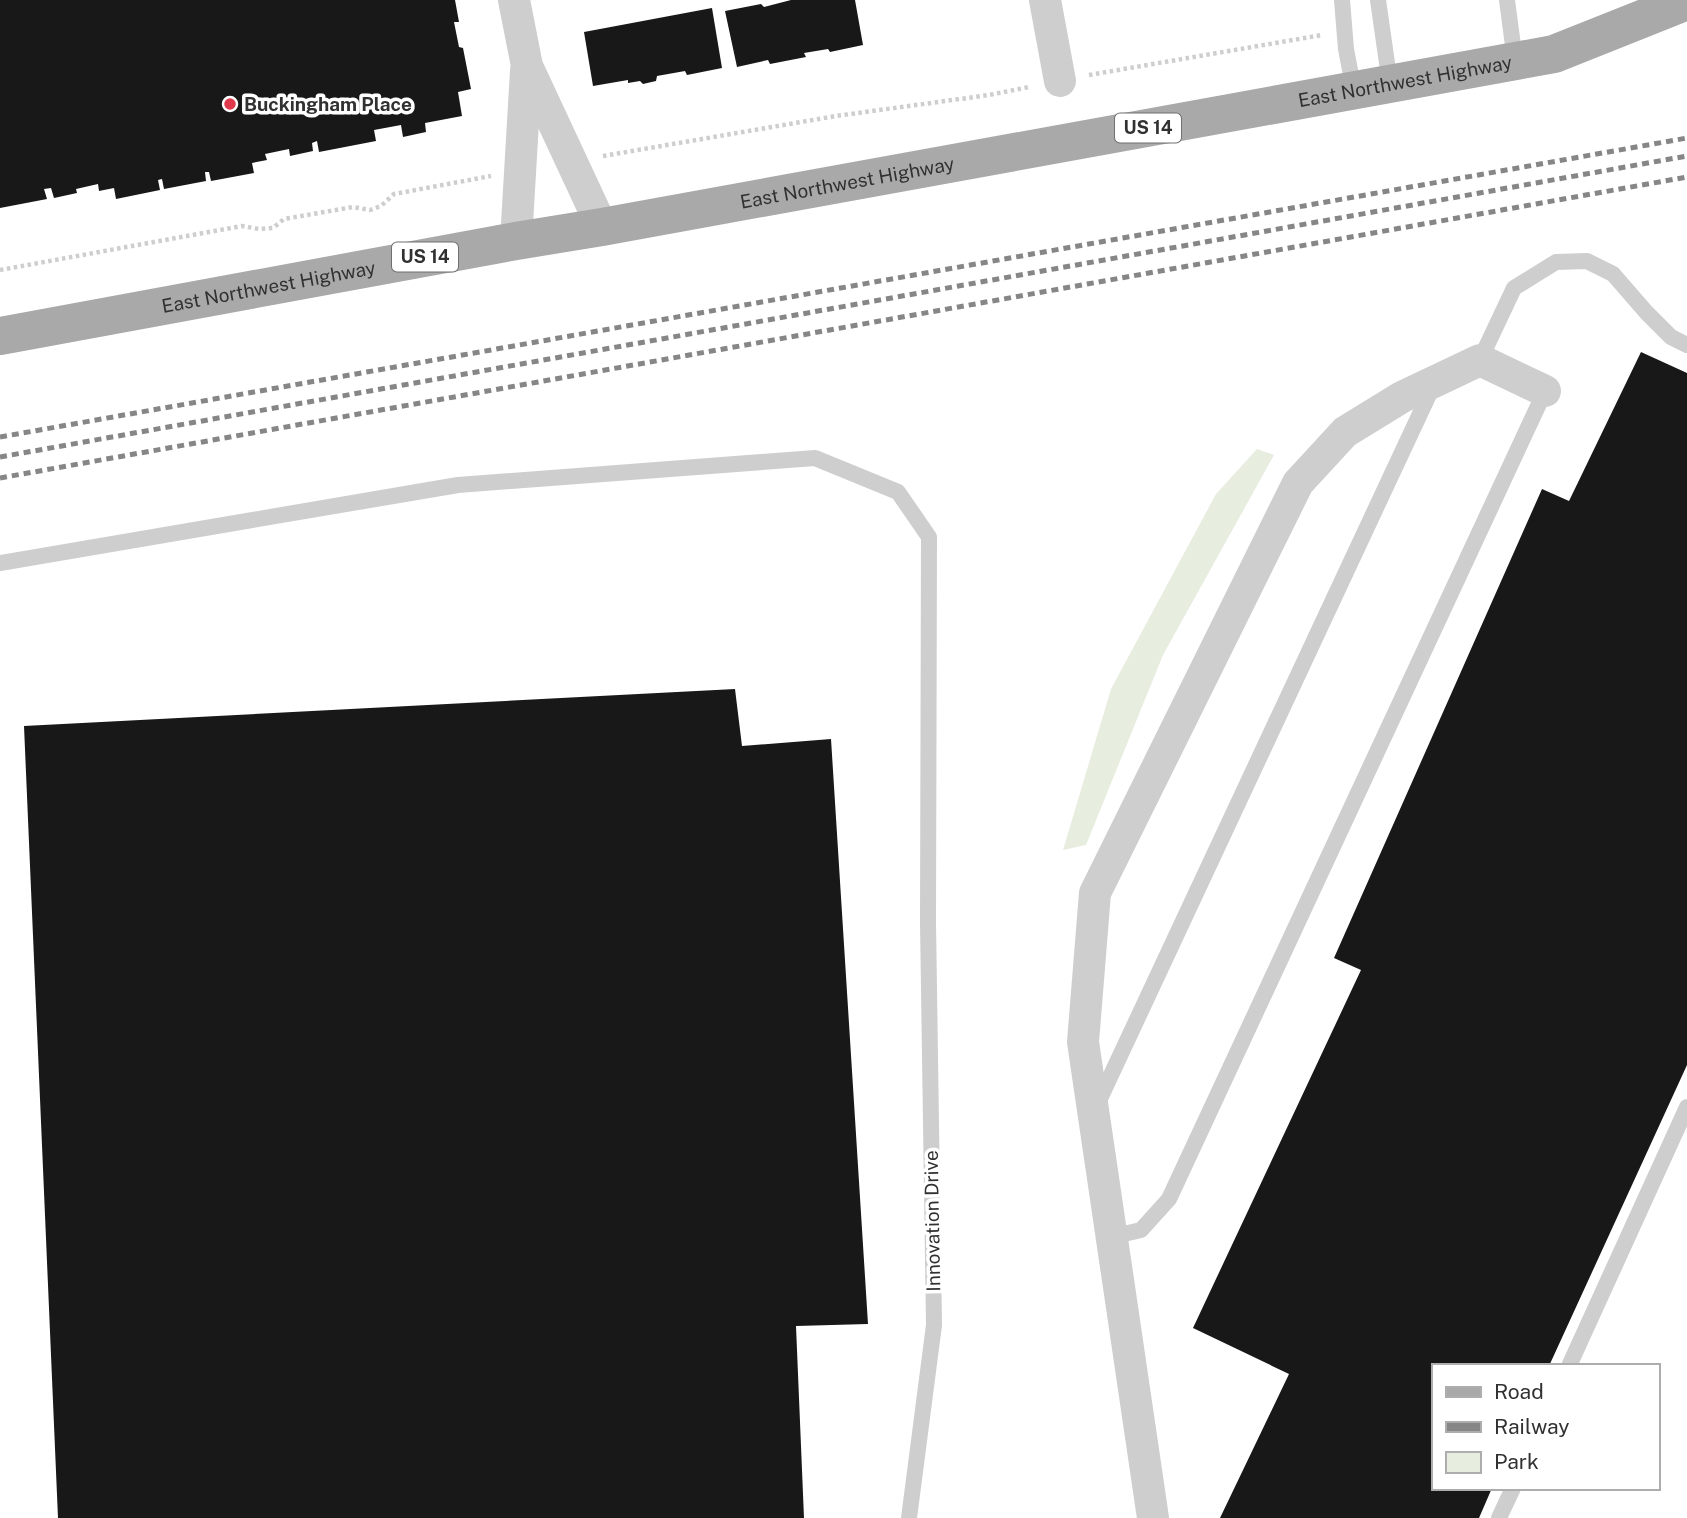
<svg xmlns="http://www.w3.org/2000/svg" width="1687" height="1518" font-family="'Public Sans',sans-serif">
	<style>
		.green { fill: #e7eddf }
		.building { fill: #181818 }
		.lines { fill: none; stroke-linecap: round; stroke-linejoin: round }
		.path { stroke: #cecece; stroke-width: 4.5; stroke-dasharray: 3.5 3.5; stroke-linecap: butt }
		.lane { stroke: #cecece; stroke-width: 16 }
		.street { stroke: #cecece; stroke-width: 32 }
		.primary { stroke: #a9a9a9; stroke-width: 38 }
		.rail { stroke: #868686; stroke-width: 5; stroke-dasharray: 7 5; stroke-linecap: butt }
		.poi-dot { fill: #e1394c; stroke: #fff; stroke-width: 2.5 }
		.labels { text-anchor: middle; stroke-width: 7; stroke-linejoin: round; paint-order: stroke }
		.shield { fill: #fff; stroke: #6f6f6f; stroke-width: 2 }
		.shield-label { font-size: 18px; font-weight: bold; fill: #313131 }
		.street-label { font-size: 19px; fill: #313131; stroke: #fff }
		.poi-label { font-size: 19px; font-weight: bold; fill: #313131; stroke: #fff; text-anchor: start }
	</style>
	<rect width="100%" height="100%" fill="#fff"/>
	<path class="green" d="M1257 449 1274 455 1163 655 1086 845 1063 850 1111 689 1216 494Z"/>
	<g class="building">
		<path d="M0 0H455L459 22H454L459 47 463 48 471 89 458 92 462 116 425 123 426 132 403 137 401 125 374 130 376 141 319 152 317 141 312 143 313 151 290 156 289 149 265 154 267 160 252 163 254 173 211 181 209 172H205L206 181 164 189 162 179 158 180 160 190 116 199 114 188 99 191 98 184 76 189 77 193 54 198 51 188 44 189 47 199 0 208Z"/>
		<path d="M791 0H855L863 45 830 52 828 49 804 53 806 57 770 64 768 60 737 67 725 11 761 4 764 7Z"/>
		<path d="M712 8 722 68 687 75 685 71 657 76 656 81 643 84 640 81 628 83V80L593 86 584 32Z"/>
		<path d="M1641 352 1687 373V1065L1549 1366H1433V1488H1492L1479 1518H1220L1289 1374 1193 1328 1361 970 1334 958 1542 489 1569 501Z"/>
		<path d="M735 689 742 746 831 739 868 1324 796 1326 804 1518H58L24 726Z"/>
	</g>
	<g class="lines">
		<g class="path">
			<path d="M1089 75 1322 35"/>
			<path d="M603 156 836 116 989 95 1029 87"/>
			<path d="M0 270 242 226 259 229 273 228 284 219 353 207 370 210 381 206 394 194 491 176"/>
		</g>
		<g class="lane">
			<path d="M1342 0 1346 49 1354 91"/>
			<path d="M1378 0 1390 84"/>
			<path d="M1507 0 1515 61"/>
			<path d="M1480 360 1514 288 1556 262 1587 261 1613 274 1646 312 1671 337 1687 345"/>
			<path d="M0 563 458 485 815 458 898 492 929 537 928 922 934 1325 909 1518"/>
			<path d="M1097 1105 1433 386"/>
			<path d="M1111 1237 1141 1230 1169 1199 1545 391"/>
			<path d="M1569 1366 1687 1107"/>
			<path d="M1499 1518 1513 1488"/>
		</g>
		<g class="street">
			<path d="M514 0 527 66 602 227"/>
			<path d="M1045 0 1060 81"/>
			<path d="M516 241 526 71"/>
			<path d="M1153 1518 1083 1042 1095 893 1298 483 1345 432 1402 397 1480 360 1545 391"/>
		</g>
		<path class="primary" id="s1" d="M0 336 516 241 602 227 1554 54 1687 1"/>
		<g class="rail">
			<path d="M0 437 1687 138"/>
			<path d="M0 457 1687 156"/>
			<path d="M0 478 1687 177"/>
		</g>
	</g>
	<circle class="poi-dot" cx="230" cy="104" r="7"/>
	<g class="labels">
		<g class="shield">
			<rect x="1115" y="113.5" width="66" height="29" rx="5"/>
			<rect x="392" y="242.5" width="66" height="29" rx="5"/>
		</g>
		<g class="shield-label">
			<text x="1148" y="134">US 14</text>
			<text x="425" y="263">US 14</text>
		</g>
		<g class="street-label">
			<text dy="7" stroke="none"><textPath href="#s1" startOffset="1428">East Northwest Highway</textPath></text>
			<text dy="7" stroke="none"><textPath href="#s1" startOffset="861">East Northwest Highway</textPath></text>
			<text dy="7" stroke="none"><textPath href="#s1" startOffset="273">East Northwest Highway</textPath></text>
			<text transform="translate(932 1221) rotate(-91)" y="7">Innovation Drive</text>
		</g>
		<g class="poi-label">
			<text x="244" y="111">Buckingham Place</text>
		</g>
	</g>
	<rect x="1432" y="1364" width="228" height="126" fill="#ffffff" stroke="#adadad" stroke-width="2"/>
	<rect x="1446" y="1387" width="35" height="10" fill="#a9a9a9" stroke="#adadad" stroke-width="2"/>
	<text x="1494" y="1399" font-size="21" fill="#313131">Road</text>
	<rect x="1446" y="1422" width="35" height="10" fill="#868686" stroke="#adadad" stroke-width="2"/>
	<text x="1494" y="1434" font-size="21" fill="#313131">Railway</text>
	<rect x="1446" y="1452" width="35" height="21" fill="#e7eddf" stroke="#adadad" stroke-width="2"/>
	<text x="1494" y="1469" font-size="21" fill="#313131">Park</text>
</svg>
